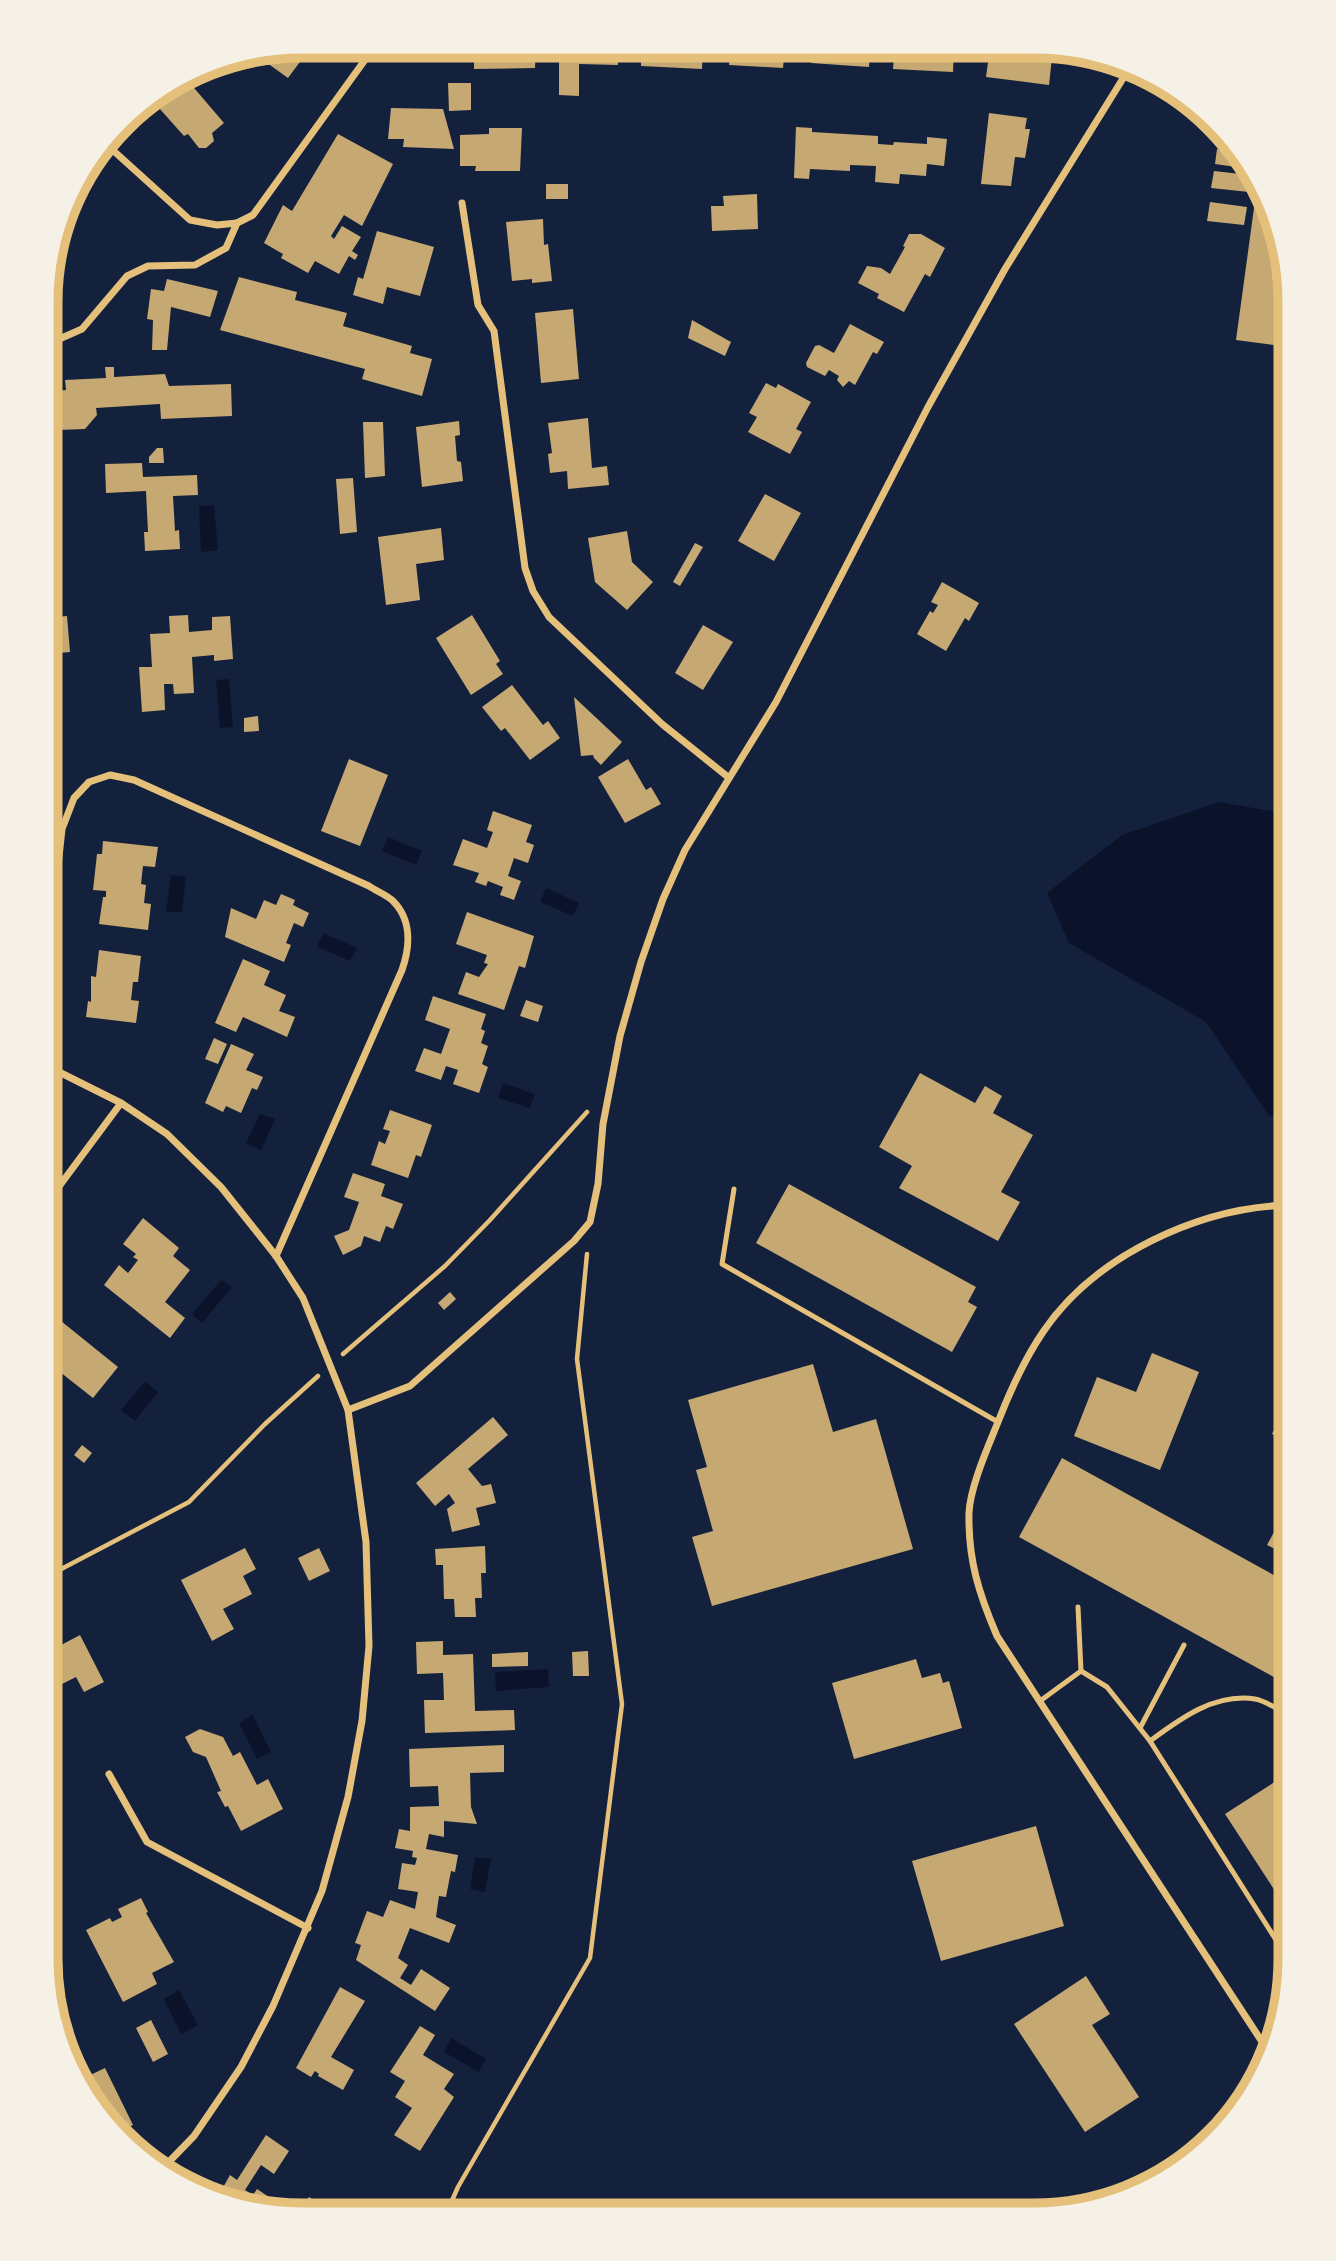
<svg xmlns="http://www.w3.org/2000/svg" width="1336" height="2261" font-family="'Archivo Narrow',sans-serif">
<rect width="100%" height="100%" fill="#14213d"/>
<!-- water -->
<g fill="#0b132b">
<path d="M214 505 218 550 201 552 199 506Z"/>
<path d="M229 679 233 727 220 728 216 680Z"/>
<path d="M1219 802 1277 812 1290 856V1114L1269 1116 1206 1022 1069 943 1047 893 1122 835Z"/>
<path d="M388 837 422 851 416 865 382 851Z"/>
<path d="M171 875 186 877 182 912H166Z"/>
<path d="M546 888 579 903 573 916 540 902Z"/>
<path d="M323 933 357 948 350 961 317 947Z"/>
<path d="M503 1083 535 1094 530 1108 498 1098Z"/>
<path d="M260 1114 275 1119 261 1150 246 1143Z"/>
<path d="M221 1280 232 1287 202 1323 192 1314Z"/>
<path d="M145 1381 158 1392 135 1421 121 1410Z"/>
<path d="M548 1669 549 1687 496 1691 495 1672Z"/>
<path d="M253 1715 271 1752 257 1759 239 1723Z"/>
<path d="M475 1857 491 1859 485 1892 470 1889Z"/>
<path d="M179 1990 198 2025 181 2034 164 1999Z"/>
<path d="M451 2038 486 2059 479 2072 444 2052Z"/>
</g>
<!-- building -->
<g fill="#c6a872">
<path d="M302 46 311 47 288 78 256 55Z"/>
<path d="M474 46H536L535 68 474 69Z"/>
<path d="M559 46H618V65L579 64V96L559 95Z"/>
<path d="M641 46 703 47 702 69 641 66Z"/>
<path d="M730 47H785L783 68 729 65Z"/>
<path d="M813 47H870L869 67 811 63Z"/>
<path d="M895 47H954L953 72 893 69Z"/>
<path d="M990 48H1053L1049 85 986 77Z"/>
<path d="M189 82 224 123 212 133 214 141 206 148H199L188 134 184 136 159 108Z"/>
<path d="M448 83H471V110L449 111Z"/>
<path d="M391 108 443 109 454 149 403 147 404 139H388Z"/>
<path d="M989 113 1027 118 1025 129H1030L1025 158 1015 157 1011 186 981 184Z"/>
<path d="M796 127 812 128V132L878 136V144L893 145 894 142 927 144V137L947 139 944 166 927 164 926 176 900 174 899 184 875 182 876 166 850 165V171L810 169 809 179 794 178Z"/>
<path d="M489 128H522L520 171H475L476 166H460V135L489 134Z"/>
<path d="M338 134 393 164 362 226 344 215 331 236 334 239 342 226 361 237 352 251 358 255 355 260 349 256 339 274 315 261 308 273 281 258 283 254 264 243 283 205 292 211Z"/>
<path d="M1217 149 1230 151 1243 168 1215 164Z"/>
<path d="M1214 171 1249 175 1251 178 1249 192 1211 188Z"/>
<rect x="546" y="184" width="22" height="15"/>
<path d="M1257 186 1271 204 1290 302V347L1236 340Z"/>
<path d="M757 194 758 229 712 231 711 206H724L723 196Z"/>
<path d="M1210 202 1247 207 1244 225 1207 221Z"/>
<path d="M543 219 544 245 548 244 552 281 532 283V279L512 281 506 222Z"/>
<path d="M377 231 434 247 420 296 387 287 383 304 353 295 358 277 363 279Z"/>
<path d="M909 234H921L945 248 930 277 925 274 904 312 877 298 879 294 858 283 867 266 881 268 890 274 905 247 903 246Z"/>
<path d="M239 277 297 292 295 300 347 313 343 326 412 346 410 353 432 359 422 396 362 379 365 369 220 330Z"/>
<path d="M167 279 218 291 210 317 171 307 167 350H152L153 320 147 319 151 289 164 291Z"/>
<path d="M573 309 579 379 541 383 535 313Z"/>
<path d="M692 320 731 342 725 356 688 338Z"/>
<path d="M850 324 884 342 877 354 873 352 855 385 849 381 843 387 837 380 839 376 829 370 825 376 807 367 806 363 815 346 819 345 834 353Z"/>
<path d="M105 367H114V377L165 374 169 386 231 384 232 416 161 419 160 404 96 408 97 415 85 429 57 430 56 391 66 390 65 380 106 378Z"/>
<path d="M766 383 776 388 778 384 811 402 796 429 802 432 790 454 748 432 757 417 749 413Z"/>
<path d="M588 418 592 468 607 466 609 485 568 489 567 471 550 473 548 454 552 453 548 423Z"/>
<path d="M459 421 460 435 455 436 457 461 461 462 463 481 422 487 416 427Z"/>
<path d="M363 422H383L385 476 365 478Z"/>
<path d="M157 448H163L164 463H149V457Z"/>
<path d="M142 463 143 477 197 475 198 495 173 496 175 531 179 530 180 549 145 551 144 532H148L146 491 106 493 105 464Z"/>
<path d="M353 478 357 532 340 534 336 479Z"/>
<path d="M765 494 801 513 774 561 738 541Z"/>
<path d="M441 528 444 560 416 564 420 600 386 605 378 537Z"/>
<path d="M627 531 632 562 653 582 627 610 595 582 588 538Z"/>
<path d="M695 543 703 547 680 586 673 582Z"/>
<path d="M942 582 979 603 969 621 965 618 946 651 917 634 930 611 933 613 938 605 931 602Z"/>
<path d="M188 615 189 632 212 630V617L230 616 233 659 214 661V655L192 657 194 693 174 694 173 684H164L165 710 142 712 139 667H152L150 634 170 633 169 616Z"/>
<path d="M472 615 500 661 496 664 503 674 471 695 436 638Z"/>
<path d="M67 616 70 652 47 654V618Z"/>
<path d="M703 625 733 642 703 690 675 673Z"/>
<path d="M512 685 543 725 548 721 560 738 530 760 505 728 501 731 482 707Z"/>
<path d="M47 693H59L58 730H47Z"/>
<path d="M574 697 622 742 601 765 594 758 593 755 581 756Z"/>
<path d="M258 716 259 731 244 732V718Z"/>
<path d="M349 759 388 775 360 846 321 831Z"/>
<path d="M628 759 646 790 651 787 661 804 625 823 598 777Z"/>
<path d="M493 811 532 825 526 842 534 845 528 863 514 858 508 876 521 881 514 900 500 895 503 887 488 881 486 886 475 882 479 873 453 865 463 839 487 848 493 832 487 830Z"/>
<path d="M103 841 158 847 155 867 143 866 141 884 146 885 144 903 151 904 148 930 99 924 103 897H106V891L93 890 97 854H102Z"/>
<path d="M281 894 295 900 293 905 309 913 303 927 294 923 286 943 291 945 284 962 225 937 231 908 256 919 264 900 276 905Z"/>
<path d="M467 912 534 936 525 968 519 966 504 1010 458 994 466 972 479 977 488 964 484 963 487 955 456 944Z"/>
<path d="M99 950 141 956 138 982H133L131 1000 139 1001 136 1023 86 1017 88 1001 91 1002V976L96 977Z"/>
<path d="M243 959 270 971 264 985 286 995 279 1011 295 1017 287 1037 243 1017 236 1032 215 1023Z"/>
<path d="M433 996 486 1014 481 1029 485 1031 481 1043 488 1046 482 1064 488 1067 479 1093 453 1084 458 1070 446 1066 441 1080 415 1071 424 1048 441 1054 450 1029 425 1020Z"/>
<path d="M526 1000 543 1006 538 1022 520 1016Z"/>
<path d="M214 1038 227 1044 218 1064 205 1059Z"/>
<path d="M231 1044 254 1054 246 1070 263 1077 257 1090 252 1088 241 1113 226 1106 223 1112 205 1103Z"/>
<path d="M920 1073 975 1103 985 1086 1002 1096 993 1113 1033 1135 1001 1192 1020 1202 998 1241 899 1188 912 1166 879 1147Z"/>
<path d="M390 1110 432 1125 421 1157 416 1155 408 1178 371 1165 379 1141 385 1144 390 1131 383 1129Z"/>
<path d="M353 1173 385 1184 381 1196 403 1204 393 1229 386 1226 380 1242 364 1236 361 1246 343 1255 334 1236 349 1230 359 1202 344 1197Z"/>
<path d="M789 1184 976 1287 968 1302 977 1307 952 1352 756 1243Z"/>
<path d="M143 1218 179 1248 173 1256 190 1270 165 1302 185 1318 170 1338 104 1285 119 1265 128 1273 138 1260 133 1257 136 1254 123 1244Z"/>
<path d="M450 1292 456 1299 444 1310 438 1303Z"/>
<path d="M61 1321 118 1367 93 1398 46 1361V1339Z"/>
<path d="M1152 1353 1199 1372 1160 1470 1074 1436 1097 1377 1136 1392Z"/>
<path d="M813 1364 833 1432 876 1419 913 1549 712 1606 692 1537 713 1531 696 1470 707 1467 688 1400Z"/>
<path d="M1290 1399V1443L1272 1434Z"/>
<path d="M493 1417 508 1435 468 1469 482 1486 491 1484 496 1503 476 1508 480 1525 452 1532 447 1509 455 1503 449 1494 435 1506 416 1483Z"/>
<path d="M82 1445 92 1453 84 1463 74 1455Z"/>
<path d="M1062 1458 1290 1584V1686L1019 1537Z"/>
<path d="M1290 1503V1556L1267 1545Z"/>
<path d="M485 1546 486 1573H481L482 1598H475L476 1617H455L454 1599H444L443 1565H436L435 1549Z"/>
<path d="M245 1548 256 1569 243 1576 252 1594 223 1609 234 1629 212 1641 181 1580Z"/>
<path d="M319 1548 330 1571 309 1581 298 1558Z"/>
<path d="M80 1635 104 1682 84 1692 76 1677 46 1692V1653Z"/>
<path d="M443 1641V1655L473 1654 475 1711 514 1710 515 1730 425 1733 424 1700H444L443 1673 417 1674 416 1642Z"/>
<path d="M588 1651 589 1676H573L572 1652Z"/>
<path d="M528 1652V1666L492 1667V1654Z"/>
<path d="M916 1659 922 1678 940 1673 943 1683 949 1681 962 1728 854 1759 832 1683Z"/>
<path d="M200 1729 223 1737 233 1756 240 1752 257 1785 268 1779 283 1809 241 1831 228 1806 225 1807 217 1792 221 1791 206 1757 193 1752 185 1737Z"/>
<path d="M504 1745V1772L470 1773 471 1807 477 1824 444 1821V1837L429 1834 426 1849 458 1855 455 1872 451 1871 446 1897 439 1896 436 1917 456 1925 449 1943 410 1928 398 1958 408 1965 400 1978 411 1985 421 1969 450 1988 435 2011 356 1960 361 1945 355 1943 367 1911 383 1917 390 1900 415 1909 418 1892 398 1889 402 1863 415 1865 417 1858 412 1857 413 1851 395 1848 399 1829 410 1831V1807L439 1806 438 1786 410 1787 409 1749Z"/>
<path d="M1290 1772V1914L1225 1814Z"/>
<path d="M1036 1826 1064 1926 941 1961 912 1861Z"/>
<path d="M141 1898 148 1912 146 1913 174 1962 152 1973 157 1984 123 2002 86 1930 110 1918 112 1922 122 1917 118 1909Z"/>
<path d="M1086 1976 1110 2014 1092 2025 1139 2097 1085 2132 1014 2024Z"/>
<path d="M340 1987 365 2001 331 2057 354 2070 343 2090 318 2076 319 2074 315 2071 311 2077 296 2068Z"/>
<path d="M151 2020 168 2054 153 2062 136 2028Z"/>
<path d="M420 2026 435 2035 423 2055 454 2074 444 2089 454 2097 420 2151 394 2135 412 2108 395 2097 405 2081 390 2072Z"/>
<path d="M105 2068 133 2125 116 2133 103 2116H99L80 2084 85 2081 84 2078Z"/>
<path d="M1221 2112 1231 2122 1190 2163 1146 2188Z"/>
<path d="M266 2135 289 2151 274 2174 261 2165 245 2190 253 2195 257 2189 284 2207 280 2213H269L227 2196 221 2191 230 2175 237 2180Z"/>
<path d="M309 2197 335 2214 298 2213Z"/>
<path d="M377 2200 391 2210 389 2214H369Z"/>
</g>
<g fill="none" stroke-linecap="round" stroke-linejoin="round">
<!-- path -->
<g stroke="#e5c07b" stroke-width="4.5">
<path d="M343 1354 445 1266 490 1220 587 1112"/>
<path d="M46 1577 189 1502 265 1424 318 1376"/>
<path d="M446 2214 458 2187 590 1958 622 1704 577 1359 587 1254"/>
</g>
<!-- service -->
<g stroke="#e5c07b" stroke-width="5">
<path d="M734 1189 722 1264 998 1422"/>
<path d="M1078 1607 1081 1671"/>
<path d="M1040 1701 1081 1671 1107 1687 1150 1741"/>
<path d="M1140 1728 1184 1645"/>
<path d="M1290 1962 1150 1741C1181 1718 1215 1693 1255 1699 1267 1701 1280 1711 1290 1716"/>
</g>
<!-- minor -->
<g stroke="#e5c07b" stroke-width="7">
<path d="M106 144 190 220 217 225 237 223 253 215 375 46"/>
<path d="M462 203 478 305 494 331 525 568 533 591 549 617 662 724 728 777"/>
<path d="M48 344 82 329 127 276 148 266 195 265 226 248 237 223"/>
<path d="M47 967 62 829 74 798 89 782 110 775 134 780 369 886C376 891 387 895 393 901 412 920 410 947 402 970L276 1256"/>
<path d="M47 1066 121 1103 167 1134 221 1187 276 1256 303 1298 348 1410 366 1542 369 1646 362 1721 348 1797 322 1891 273 2006 241 2067 194 2136 162 2169"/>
<path d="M46 1204 121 1103"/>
<path d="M348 1410 410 1386 574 1241 590 1222 598 1184 603 1124 620 1036 641 962 663 899 685 850 776 702 928 407 1005 269 1127 72"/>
<path d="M109 1774 147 1842 308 1928"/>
<path d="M1270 2054 997 1636C979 1594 968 1560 969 1513 970 1487 988 1447 998 1422 1010 1391 1024 1360 1043 1332 1095 1255 1200 1207 1290 1205"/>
</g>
</g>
<!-- crop -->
<path d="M0 0H1336V2261H0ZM302 58H1034A244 244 0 0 1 1278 302V1959A244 244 0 0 1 1034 2203H302A244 244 0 0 1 58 1959V302A244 244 0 0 1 302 58Z" fill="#f6f1e7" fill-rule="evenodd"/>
<path fill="none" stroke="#e5c07b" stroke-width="9" d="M302 58H1034A244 244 0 0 1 1278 302V1959A244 244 0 0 1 1034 2203H302A244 244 0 0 1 58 1959V302A244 244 0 0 1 302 58Z"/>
</svg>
